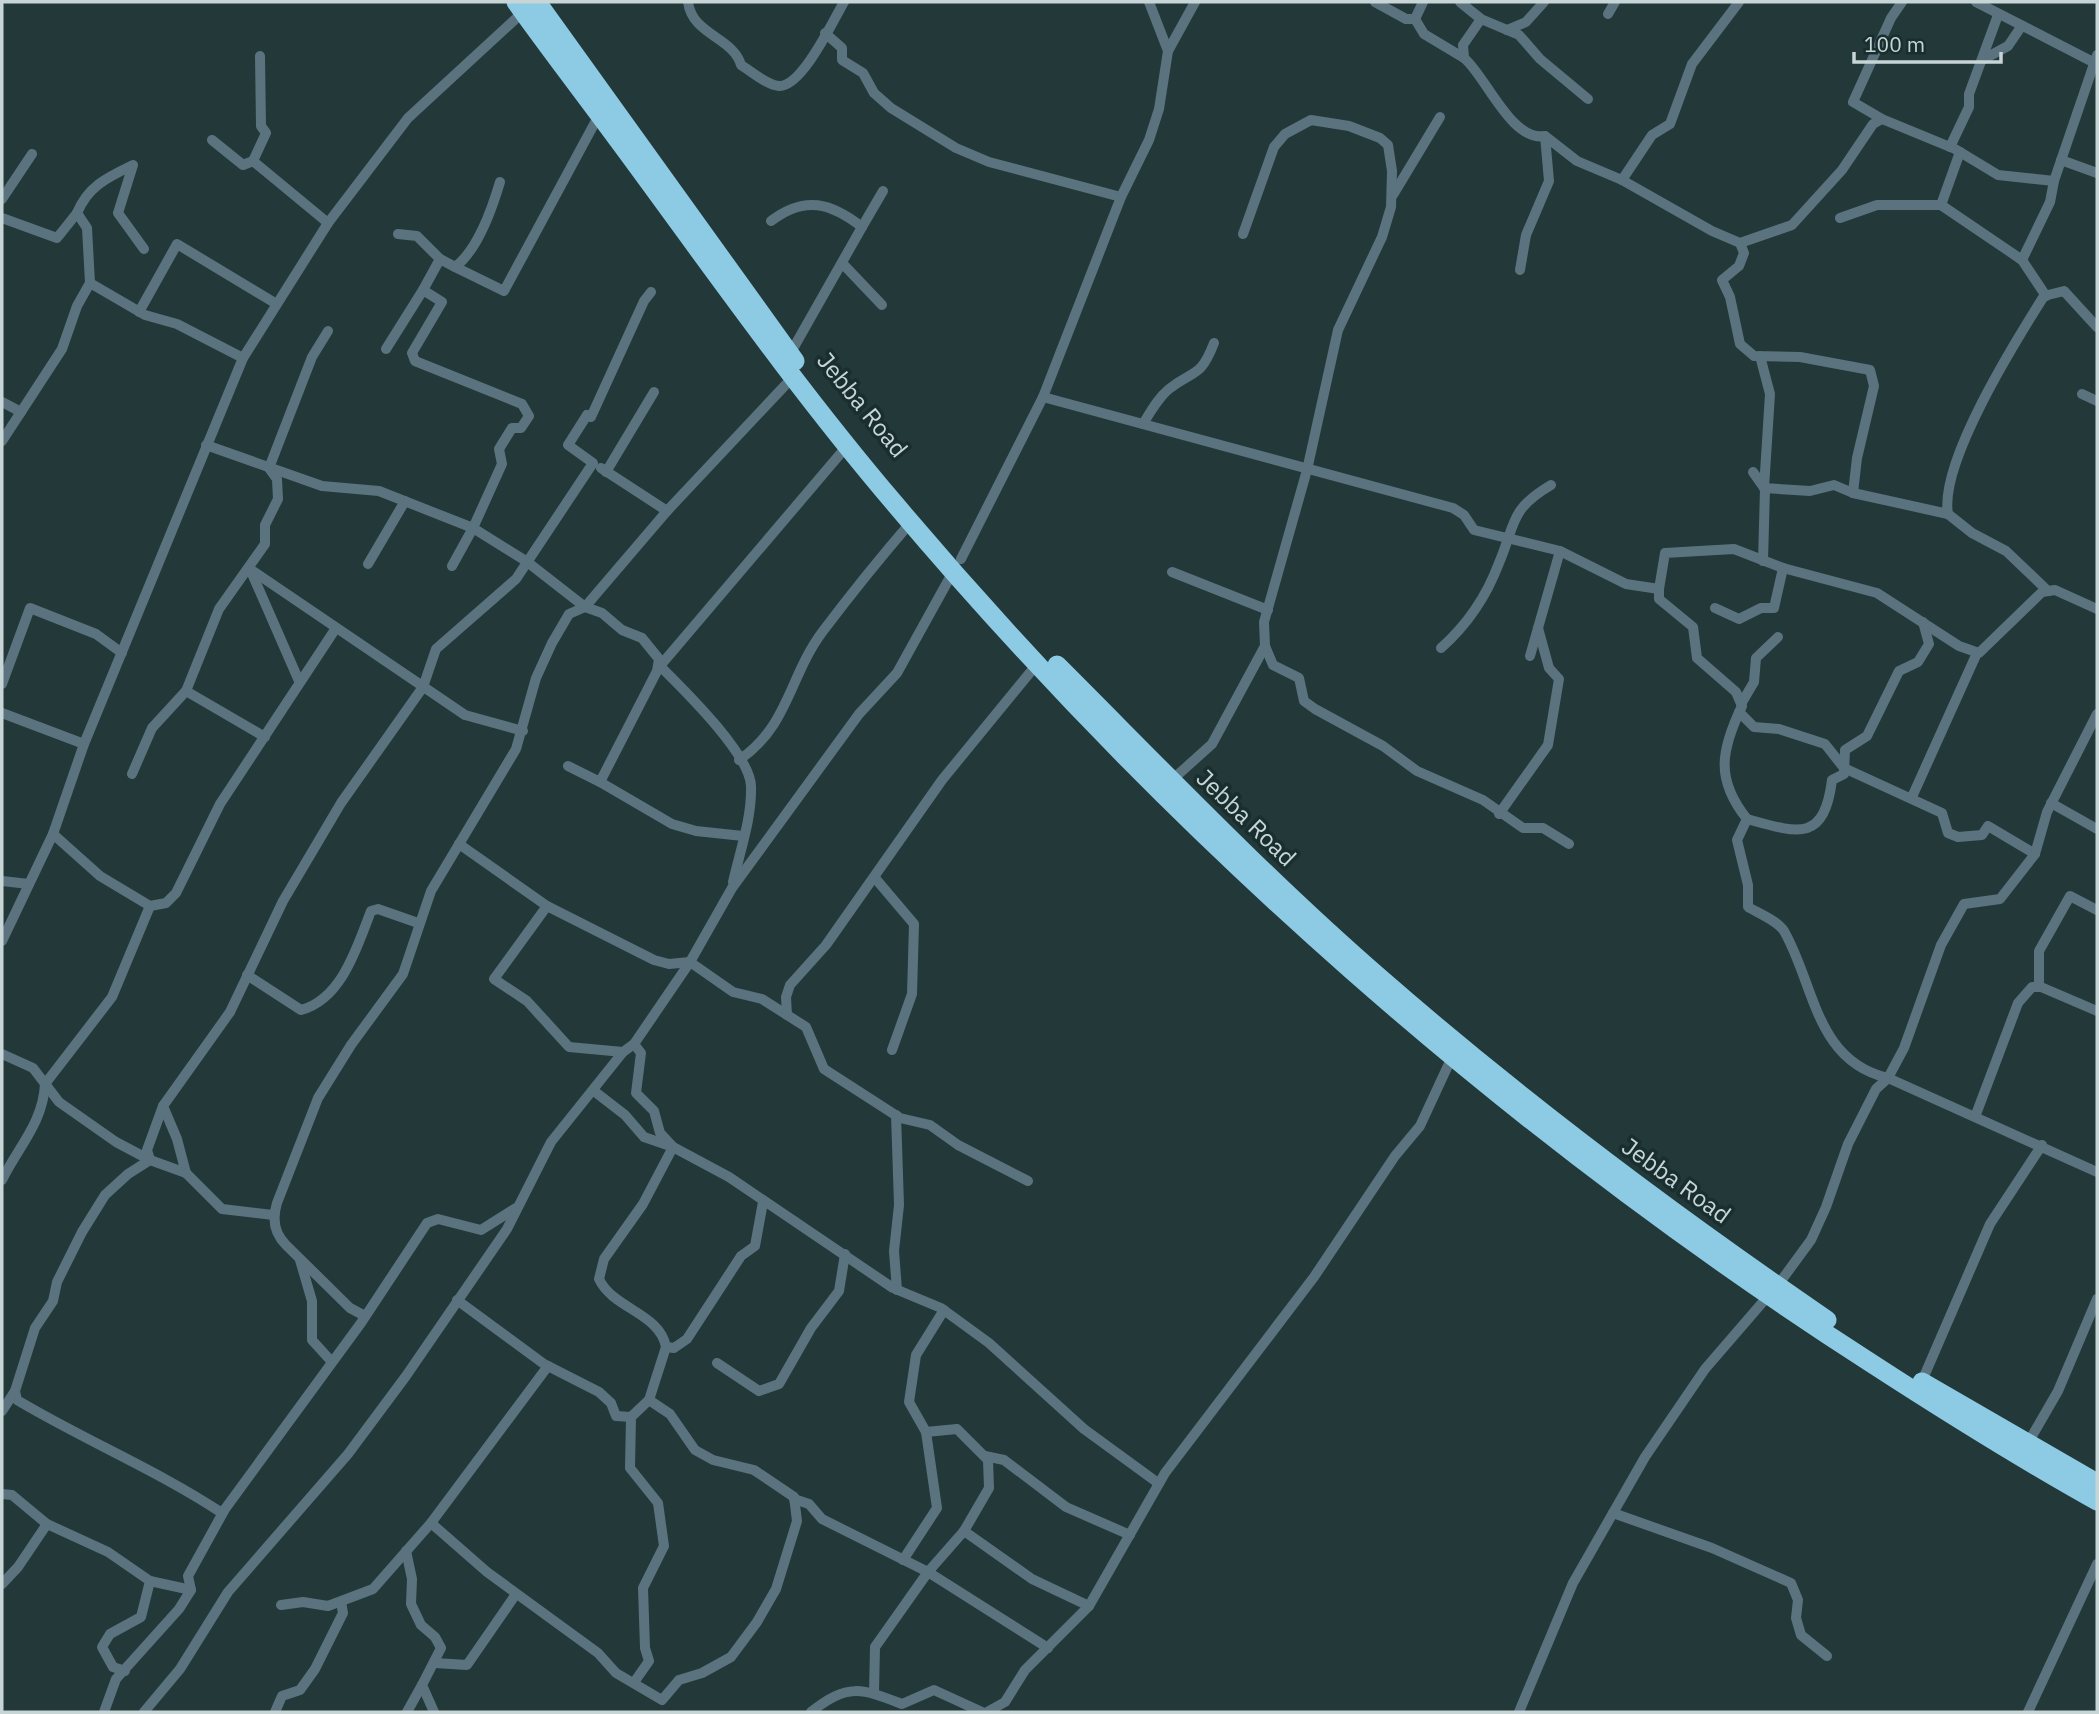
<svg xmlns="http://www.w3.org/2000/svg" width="2099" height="1714" font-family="'IBM Plex Sans',sans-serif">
<rect width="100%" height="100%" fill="#223839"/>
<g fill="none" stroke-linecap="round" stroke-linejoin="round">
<!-- street -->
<g stroke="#5b737e" stroke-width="10">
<path d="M688 2C692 35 733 37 741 65 752 72 767 85 779 86 802 87 833 21 844 2"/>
<path d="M1375 2 1406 19H1415L1423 2"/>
<path d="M1460 2 1481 19 1519 35 1540 59 1588 99"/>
<path d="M1739 2 1692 64 1670 124 1652 135 1622 180 1712 231 1740 243 1792 225 1842 170 1873 124 1882 119"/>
<path d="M1902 2 1891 18 1853 102 1882 119 1955 149 1998 175 2054 181"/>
<path d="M1976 2 2093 62"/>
<path d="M1608 14 1615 2"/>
<path d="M1415 19 1424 34 1464 58"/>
<path d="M1481 19 1463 45 1464 58C1486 76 1511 142 1545 136"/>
<path d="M1507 30 1526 22 1544 2"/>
<path d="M825 33 842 48V60L863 73 874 93 891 108 956 148 989 162 1121 197"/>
<path d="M1168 51 1195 2"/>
<path d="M1984 59 2008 46 2021 27"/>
<path d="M212 140 243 165 253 161 328 223"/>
<path d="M1950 147 1969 107V94L1998 15"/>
<path d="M2061 160 2097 173"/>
<path d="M253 161 266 133 261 126 260 56"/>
<path d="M1393 195 1440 117"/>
<path d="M2 199 32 154"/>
<path d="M1941 205 1960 152"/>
<path d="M2 218 57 238 77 213"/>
<path d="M1840 218 1877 205H1941L2022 260 2046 296"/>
<path d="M771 221C805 195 831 203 862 227L790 354"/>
<path d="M862 227 883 191"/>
<path d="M398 234 417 236 440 259 423 290"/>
<path d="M1243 234 1274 147 1285 134 1311 120 1349 126 1380 138 1388 145 1392 171 1391 207 1382 237 1338 330 1307 470 1264 622 1265 646 1273 665 1299 678 1304 701 1315 709 1383 746 1417 771 1483 800 1523 828H1543L1569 844"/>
<path d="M1740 243 1744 253 1739 266 1722 280 1730 297 1740 344 1754 356 1800 357 1870 370 1874 386 1857 458 1853 493 1948 514C1939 463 2015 342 2044 296L2064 291 2097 327"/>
<path d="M440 259 455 267C478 250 492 209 500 182"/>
<path d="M2022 260 2050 202 2054 181 2097 55"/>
<path d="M843 264 882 305"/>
<path d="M455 267 504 291 599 115"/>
<path d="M1520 270 1526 235 1549 181 1545 136 1577 161 1622 180"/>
<path d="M90 283 87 228 77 213C88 186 108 177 133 165L118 213 144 249"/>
<path d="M139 312 177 244 275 303"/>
<path d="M386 349 423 290 442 302 412 353 415 361 522 404 529 416 521 428H512L499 449 502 464 473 528 526 561 585 607 602 613 622 630 642 638 659 659 657 671 600 782 568 766"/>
<path d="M1760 356 1770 394 1764 488 1810 491 1834 485 1853 493"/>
<path d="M2082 394 2097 401"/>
<path d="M1043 397 1453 508 1464 515 1474 530 1560 551 1626 584 1659 589 1665 553 1734 549 1783 568 1877 593 1959 646 1979 653 2042 592 2055 590 2097 609"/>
<path d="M2 402 21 412"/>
<path d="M1143 424C1151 411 1158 398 1169 389 1194 369 1200 379 1214 343"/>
<path d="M2 441 62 349 77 306 90 283 145 315 177 324 243 358"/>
<path d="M206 445 322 486 379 491 473 528 452 566"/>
<path d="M601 468 667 511"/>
<path d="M606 472 654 392"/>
<path d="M1753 472 1765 489 1763 561"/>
<path d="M1948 514 1972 533 2006 551 2048 591"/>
<path d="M961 559 1043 397 1121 197 1149 140 1159 109 1168 51 1149 2"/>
<path d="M368 564 405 501"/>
<path d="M250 569 465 715 523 731"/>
<path d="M250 569 299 681"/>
<path d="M1172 572 1268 610"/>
<path d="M1659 589V599L1693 627 1697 658 1736 692 1742 706C1721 750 1715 779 1747 819L1737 840 1748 885V907C1758 913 1778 921 1784 931 1815 985 1815 1061 1888 1078L2097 1172"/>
<path d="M1715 608 1739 619 1761 608H1774L1783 568"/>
<path d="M336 628 220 804 176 893 166 903 150 906 100 876 53 834 84 744 243 358 328 223 408 118 523 12"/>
<path d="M1441 648C1467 625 1487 595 1499 563 1516 523 1509 510 1551 485"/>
<path d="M1530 656 1560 551"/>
<path d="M2 684 30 608 96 634 122 653"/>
<path d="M186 691 265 737"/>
<path d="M1741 704 1754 682 1756 658 1778 637"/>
<path d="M1739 712 1754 727 1779 729 1825 744 1844 768 1942 813 1948 833 1958 837 1982 835 1988 826 2035 854"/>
<path d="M2 713 84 744"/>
<path d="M739 760C789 726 789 676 823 631 851 594 880 558 911 522"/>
<path d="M132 774 152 728 186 691 219 609 265 544V525L278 499 277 479 269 468 312 357 328 331"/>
<path d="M1172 780 1212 744 1265 646"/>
<path d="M600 782 672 824 696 831 743 836"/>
<path d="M1912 797 1977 653"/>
<path d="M2051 803 2097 829"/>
<path d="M1499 814 1548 745 1559 679 1549 668 1538 628"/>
<path d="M1747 819C1798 833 1824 843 1832 780L1844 774 1845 750 1867 736 1899 671 1918 662 1929 644 1923 622"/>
<path d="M459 844 547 906 494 979 527 1001 569 1047 623 1052"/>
<path d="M875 878 914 924 912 994 892 1050"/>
<path d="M2 881 29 884"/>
<path d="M733 882C740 851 752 818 751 786 750 754 683 689 660 666L847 446"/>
<path d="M547 906 654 960 669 964 690 962 733 992 762 999 806 1027 824 1069 900 1118 930 1125 958 1145 1028 1181"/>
<path d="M2 941 53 834"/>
<path d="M247 975 301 1010C342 999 357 947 371 911L378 909 418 923"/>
<path d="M2039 987V951L2070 896 2097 910"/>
<path d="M787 1015 786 997 790 985 826 945 942 780 1037 664"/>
<path d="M634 1044 641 1053 636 1093 654 1111 660 1133 673 1147 643 1204 604 1259 599 1279C613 1309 660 1313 666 1347L649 1400 631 1417 630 1468 658 1503 664 1546 643 1588 645 1648 649 1661 635 1681"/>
<path d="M2 1054 33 1068 59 1102 116 1142 150 1160 186 1173 177 1139 163 1106 230 1012 283 901 341 803 423 687 436 649 516 579 593 463 568 445 587 415 591 417 644 301 651 292"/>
<path d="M594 1091 625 1115 644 1137 673 1147 729 1177 893 1288 941 1308 989 1343 1084 1429 1158 1483"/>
<path d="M163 1106 147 1150 150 1160 128 1174 105 1195 82 1232 57 1282 53 1301 35 1328 15 1391 17 1400C84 1440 157 1470 222 1513"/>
<path d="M896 1115 899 1205 894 1251 897 1290"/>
<path d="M1975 1117 2018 1003 2032 987H2041L2097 1011"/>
<path d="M186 1173 222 1209 273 1215"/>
<path d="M2 1180C18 1147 43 1123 45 1084L112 997 150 906"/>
<path d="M300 1260 312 1301V1340L331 1361"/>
<path d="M1778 1285 1811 1240 1826 1207 1848 1144 1876 1089 1888 1078 1904 1048 1941 945 1964 904 2000 899 2035 854 2047 812 2097 714"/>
<path d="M457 1300 544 1364 599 1392 611 1403 616 1416 631 1417"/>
<path d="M365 1316 350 1308 286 1245C274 1233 272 1219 277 1203L318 1098 351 1045 403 974 431 891 516 749 536 678 552 643 569 614 585 607 667 511 792 378"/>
<path d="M666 1347 674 1348 687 1339 741 1256 755 1246 763 1202"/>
<path d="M717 1363 759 1391 779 1384 811 1328 839 1291 845 1254"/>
<path d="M1922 1381 1990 1224 2042 1145"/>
<path d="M2 1411 15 1391"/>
<path d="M2028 1443 2058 1391 2097 1299"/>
<path d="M985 1456 1004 1460 1066 1507 1130 1535"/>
<path d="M2 1494 12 1495 47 1524"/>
<path d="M794 1499 809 1504 822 1519 928 1572 1048 1648"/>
<path d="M1613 1513 1712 1548 1791 1583 1798 1600 1796 1618 1801 1635 1827 1656"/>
<path d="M431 1523 487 1572 598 1653 616 1673 662 1700 679 1680 702 1673 731 1657 757 1622 776 1589 797 1521 794 1497 754 1470 713 1460 695 1450 670 1414 649 1400"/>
<path d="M964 1531 1032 1579 1089 1606"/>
<path d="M406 1551 412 1579 411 1604 421 1625 435 1637 441 1648 422 1685 434 1712"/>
<path d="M903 1560 937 1508 926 1432 909 1402 916 1355 944 1310"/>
<path d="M2 1584 18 1567 47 1524 108 1552 150 1581 191 1590"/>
<path d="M281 1605 303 1602 328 1606 373 1589 431 1523 548 1366"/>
<path d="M435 1663 467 1665 516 1594"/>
<path d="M125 1671 113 1667 102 1647 110 1634 141 1617 150 1581"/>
<path d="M874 1693 875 1647 928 1572 964 1531 989 1488 988 1460 957 1429 926 1432"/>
<path d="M104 1712 116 1679 179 1609 191 1590 188 1576 225 1509 361 1323 427 1223 438 1219 481 1230 516 1208"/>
<path d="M144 1712 180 1669 228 1592 348 1454 406 1376 507 1229 551 1142 623 1052 634 1044 690 962 732 888 859 714 897 673 954 570"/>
<path d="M275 1712 282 1696 300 1690 315 1669 343 1613 341 1602"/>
<path d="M407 1712 422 1685"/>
<path d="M811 1712C848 1683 861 1688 902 1704L934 1690 982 1712"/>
<path d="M987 1712 1005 1702 1025 1670 1089 1606 1165 1473 1314 1277 1395 1156 1420 1126 1452 1057"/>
<path d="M1519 1712 1573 1583 1645 1457 1705 1369 1768 1296"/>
<path d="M2028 1712 2097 1564"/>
</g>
<!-- highway -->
<g stroke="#8dcae4" stroke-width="19">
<path d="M516 2C550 50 586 96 621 144 711 266 797 389 895 504 1175 836 1506 1128 1871 1363 1945 1411 2020 1458 2097 1501"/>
<path d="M537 2 795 361"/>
<path d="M1057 665C1163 771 1267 880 1380 978 1521 1101 1672 1214 1827 1320"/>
<path d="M1922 1382 2097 1483"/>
</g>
</g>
<g text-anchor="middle" stroke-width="7" stroke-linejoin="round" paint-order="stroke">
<!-- street labels -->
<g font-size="24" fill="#c8d5d6" stroke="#192e2f">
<text transform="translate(862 405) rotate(51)" y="8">Jebba Road</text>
<text transform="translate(1246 818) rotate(44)" y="8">Jebba Road</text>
<text transform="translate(1676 1181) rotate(36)" y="8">Jebba Road</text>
</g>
</g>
<!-- border -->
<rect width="2099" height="1714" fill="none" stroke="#c8d5d6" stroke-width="7"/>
<!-- scale -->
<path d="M1854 52v10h147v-10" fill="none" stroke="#c8d5d6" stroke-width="3.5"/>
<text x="1864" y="52" font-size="21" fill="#c8d5d6" stroke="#192e2f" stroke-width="5" paint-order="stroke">100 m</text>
</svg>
